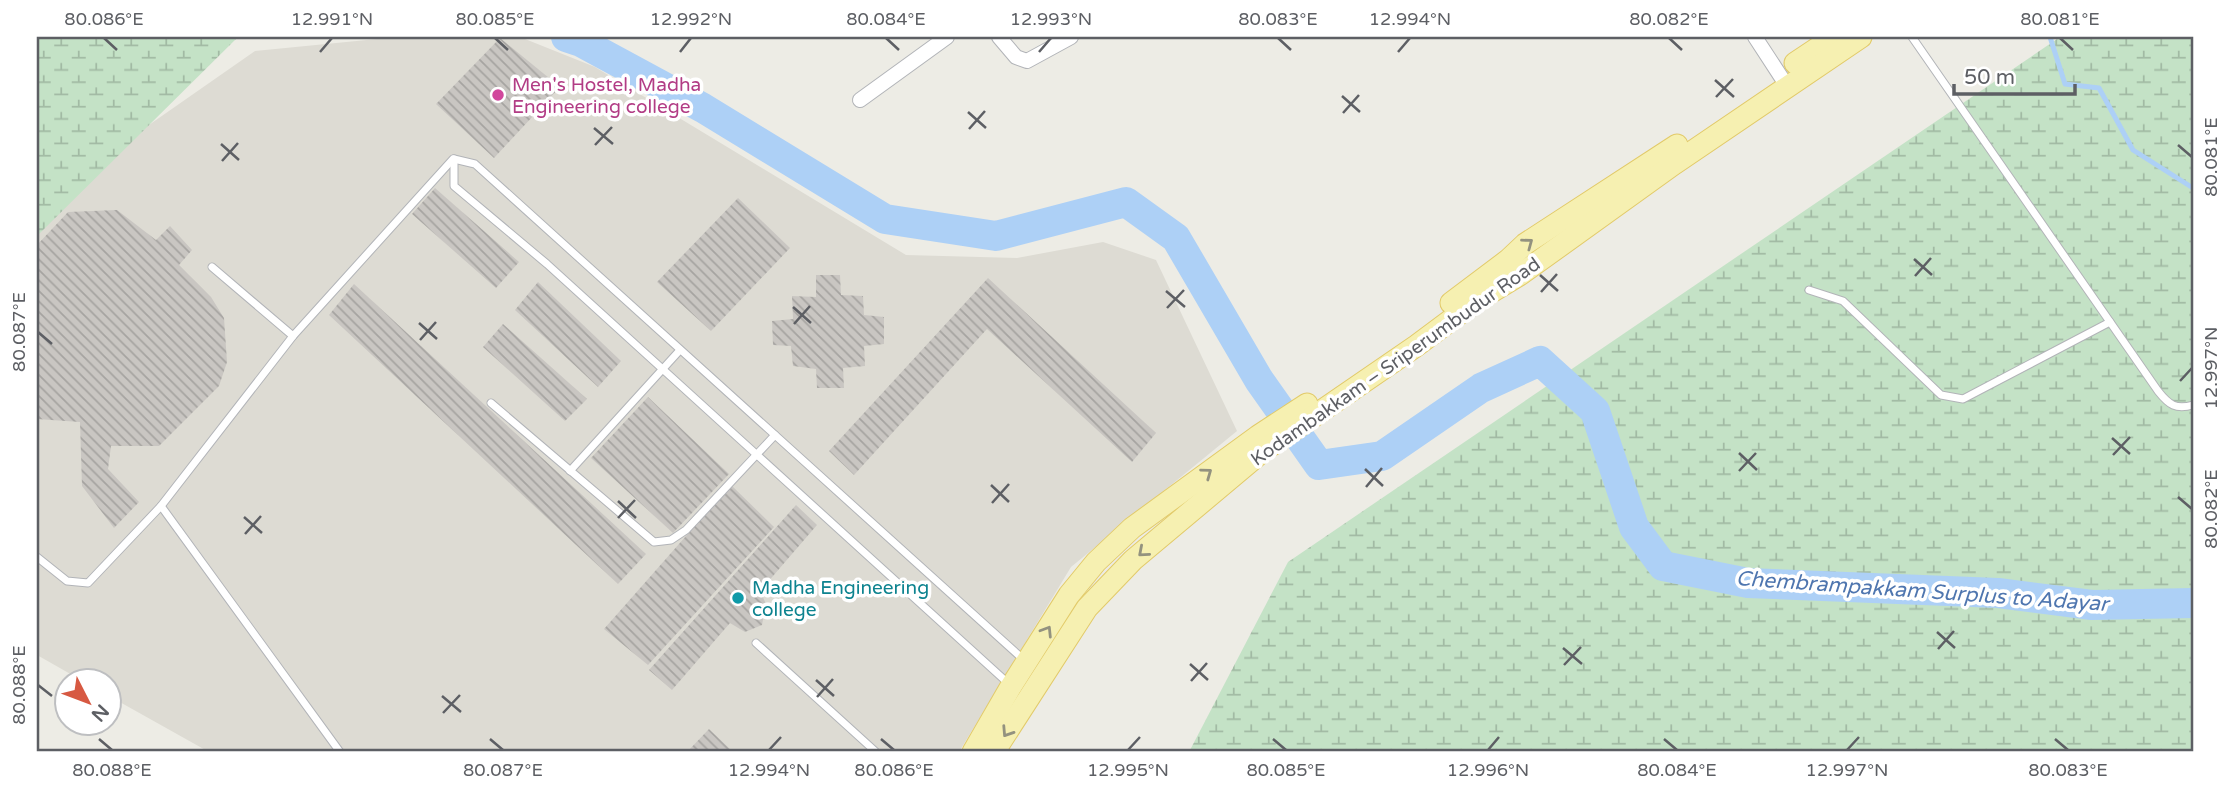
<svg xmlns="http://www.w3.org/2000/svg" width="2230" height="789" font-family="'Varela Round',sans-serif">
<defs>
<pattern id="wetland-marsh" width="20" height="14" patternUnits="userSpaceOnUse" patternTransform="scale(1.75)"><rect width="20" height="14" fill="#c4e2c6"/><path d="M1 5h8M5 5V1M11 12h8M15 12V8" fill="none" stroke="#a2baa4"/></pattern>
<pattern id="building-back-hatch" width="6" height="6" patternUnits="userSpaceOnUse" patternTransform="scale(1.75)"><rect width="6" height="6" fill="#c9c6c2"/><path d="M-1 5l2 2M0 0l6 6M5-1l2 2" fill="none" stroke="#a6a4a1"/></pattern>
</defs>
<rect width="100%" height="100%" fill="#edece5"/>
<!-- education -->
<path fill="#dddbd3" d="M397 37H520L595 67 906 255 1017 258 1103 242 1156 260 1237 431 1071 567 959 752H209L109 696 108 680H81L37 655V203L255 51Z"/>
<!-- wetland -->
<g fill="url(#wetland-marsh)">
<path d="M37 37H238L37 236Z"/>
<path d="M2060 37H2193V752H1189L1288 562Z"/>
</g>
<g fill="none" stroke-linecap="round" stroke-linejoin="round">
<!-- stream -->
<path stroke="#add0f6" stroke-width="5" d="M2050 37 2065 84 2099 88 2133 150 2193 188"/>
<!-- river -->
<path stroke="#add0f6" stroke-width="30" d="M566 37 581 42 703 108 885 219 996 236 1126 202 1176 238 1259 380 1319 465 1382 456 1481 388 1540 361 1595 411 1634 527 1663 566 1748 583 1998 593 2092 605 2193 603"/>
</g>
<!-- building -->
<g fill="url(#building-back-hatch)">
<path d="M500 38 560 87 494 158 436 104Z"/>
<path d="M435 188 519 262 496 288 412 214Z"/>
<path d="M738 198 790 248 711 331 657 282Z"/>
<path d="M117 210 156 240 170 226 192 250 179 265 211 297 224 318 227 362 219 386 159 446H111L108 469 139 502 114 528 82 486 80 422 37 419V245L68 212Z"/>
<path d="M816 275H840L841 295 863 296 864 315 884 317V344L864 346 865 366 843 368 844 388H817L816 369 793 366 791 346 773 345 772 321 793 319 792 296 816 297Z"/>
<path d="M988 278 1156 433 1132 462 987 329 854 475 829 451Z"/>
<path d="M538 282 621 361 598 387 515 310Z"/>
<path d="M354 284 646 554 618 584 329 315Z"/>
<path d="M503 324 587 399 565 421 483 347Z"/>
<path d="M648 397 729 474 673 533 591 458Z"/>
<path d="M731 485 774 527 648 665 604 629Z"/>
<path d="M796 505 817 525 760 591 766 604 762 625 745 632 730 623 672 690 649 670Z"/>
<path d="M709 729 733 752H687Z"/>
</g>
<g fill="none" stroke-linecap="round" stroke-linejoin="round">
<defs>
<g id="service">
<path d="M1912 37 2158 391C2169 405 2176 410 2193 405"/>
<path d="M454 159V186L547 264 1009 684"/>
<path d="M454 159 475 164 1024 660"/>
<path d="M212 267 293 336 453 159"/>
<path d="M1809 290 1843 301 1941 395 1963 399 2110 322"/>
<path d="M491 403 654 542 671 540 686 530 775 435"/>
<path d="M570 471 680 350"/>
<path d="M161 506 340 752"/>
<path d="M37 557 67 581 88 583 161 506 293 336"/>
<path d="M756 643 876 752"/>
</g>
<g id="minor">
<path d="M999 37 1016 57 1027 61 1071 37"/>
<path d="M1755 37 1787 86"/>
<path d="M860 100 947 37"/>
</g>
<g id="primary">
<path d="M1795 63 1834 37"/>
<path d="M1451 303 1508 260 1525 244 1677 145"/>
<path d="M973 752 1010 688 1069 595 1096 562 1132 528 1258 436 1307 404"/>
<path d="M994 752 1087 608 1133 560 1263 451 1416 346 1475 302 1521 274 1674 164 1861 37"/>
</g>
</defs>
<!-- service casing -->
<use href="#service" stroke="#b2b4b8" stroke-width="9"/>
<!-- minor casing -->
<use href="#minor" stroke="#b2b4b8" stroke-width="16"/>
<!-- primary casing -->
<use href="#primary" stroke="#e2ca69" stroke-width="23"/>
<!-- service -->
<use href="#service" stroke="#fff" stroke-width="7"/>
<!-- minor -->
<use href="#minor" stroke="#fff" stroke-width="14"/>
<!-- primary -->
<use href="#primary" stroke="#f6f0b1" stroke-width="21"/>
</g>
<!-- one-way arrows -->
<defs><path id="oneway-chevron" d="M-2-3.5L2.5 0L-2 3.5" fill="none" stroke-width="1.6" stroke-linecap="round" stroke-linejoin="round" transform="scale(1.75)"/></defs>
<g stroke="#93927f">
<use href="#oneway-chevron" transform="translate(1528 243) rotate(-37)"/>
<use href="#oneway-chevron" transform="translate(1207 473) rotate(-36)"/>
<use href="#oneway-chevron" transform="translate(1143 552) rotate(139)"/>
<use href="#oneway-chevron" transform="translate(1047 631) rotate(-58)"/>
<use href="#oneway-chevron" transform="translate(1007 732) rotate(123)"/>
</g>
<!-- ticks -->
<path fill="none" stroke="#5d5f64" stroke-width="2.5" d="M104 38 117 50M495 38 508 50M886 38 899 50M1278 38 1291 50M1669 38 1682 50M2060 38 2073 50M320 52 332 38M680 52 691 38M1039 52 1051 38M1398 52 1410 38M1715 80 1734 97M1342 96 1360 112M1716 97 1733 79M968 112 986 128M1343 113 1359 95M594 128 613 144M969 129 985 111M221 144 239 160M595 145 612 127M2178 145 2192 157M222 161 238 143M1914 259 1932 275M1540 275 1558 291M1915 276 1931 258M1166 291 1185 307M1541 292 1557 274M793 307 811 323M1167 308 1184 290M419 323 437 339M794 324 810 306M38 332 52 344M420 340 436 322M2180 381 2192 368M2112 438 2130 454M1739 453 1757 470M2113 455 2130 437M1365 469 1383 486M1739 471 1756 453M991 485 1009 502M1366 487 1382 468M2178 497 2192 509M618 501 636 518M992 503 1009 484M244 517 262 533M618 518 635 500M245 534 261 516M1937 632 1955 648M1563 648 1582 664M1938 649 1954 631M1190 664 1208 680M1564 665 1581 647M816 680 834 696M1191 681 1207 663M38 685 52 696M442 696 461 712M817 697 833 679M443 713 460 695M99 739 112 750M490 739 503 750M881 739 894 750M1273 739 1286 750M1664 739 1677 750M2055 739 2068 750M769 750 781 737M1128 750 1140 737M1488 750 1499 737M1847 750 1859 737"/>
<!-- markers -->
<circle fill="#d1479c" stroke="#fff" stroke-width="2.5" cx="498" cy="95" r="7"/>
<circle fill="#0f9aa8" stroke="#fff" stroke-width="2.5" cx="738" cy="598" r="7"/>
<g text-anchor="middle" stroke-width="7" stroke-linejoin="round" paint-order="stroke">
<!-- hotel labels -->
<g font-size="19" fill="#b23c85" stroke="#fff" text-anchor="start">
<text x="512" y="91">Men's Hostel, Madha<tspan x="512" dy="22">Engineering college</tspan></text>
</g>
<!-- street labels -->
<g font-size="19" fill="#5d5f64" stroke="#fff">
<text transform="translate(1395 361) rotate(-35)" y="7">Kodambakkam – Sriperumbudur Road</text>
</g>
<!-- culture labels -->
<g font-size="19" fill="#0d838f" stroke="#fff" text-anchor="start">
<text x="752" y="594">Madha Engineering<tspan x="752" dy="22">college</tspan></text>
</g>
<!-- water labels -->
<g font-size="21" font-style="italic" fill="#4f76af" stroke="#fff">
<text transform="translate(1922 591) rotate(4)" y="7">Chembrampakkam Surplus to Adayar</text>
</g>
</g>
<!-- border -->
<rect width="2230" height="789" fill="none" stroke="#ffffff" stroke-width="77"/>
<!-- north arrow -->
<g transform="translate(88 702) rotate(132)"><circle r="33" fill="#ffffff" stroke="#bebfc1" stroke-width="2"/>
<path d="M0-5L12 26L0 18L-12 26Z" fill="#d75942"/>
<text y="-10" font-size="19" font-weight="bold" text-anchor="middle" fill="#5d5f64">N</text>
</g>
<!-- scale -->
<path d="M1954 84v10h121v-10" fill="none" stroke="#5d5f64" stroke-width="3.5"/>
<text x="1964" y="84" font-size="21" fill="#5d5f64" stroke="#ffffff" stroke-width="5" paint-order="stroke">50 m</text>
<rect x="38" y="38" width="2154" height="712" fill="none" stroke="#5d5f64" stroke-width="2.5"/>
<g font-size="18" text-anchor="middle" fill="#5d5f64">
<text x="104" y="25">80.086°E</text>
<text x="332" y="25">12.991°N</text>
<text x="495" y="25">80.085°E</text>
<text x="691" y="25">12.992°N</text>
<text x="886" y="25">80.084°E</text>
<text x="1051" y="25">12.993°N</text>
<text x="1278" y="25">80.083°E</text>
<text x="1410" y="25">12.994°N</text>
<text x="1669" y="25">80.082°E</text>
<text x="2060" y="25">80.081°E</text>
<text transform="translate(2211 157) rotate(-90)" y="6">80.081°E</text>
<text transform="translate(19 332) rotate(-90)" y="6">80.087°E</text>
<text transform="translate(2211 368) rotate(-90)" y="6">12.997°N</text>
<text transform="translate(2211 509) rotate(-90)" y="6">80.082°E</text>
<text transform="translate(19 685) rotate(-90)" y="6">80.088°E</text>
<text x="112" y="776">80.088°E</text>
<text x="503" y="776">80.087°E</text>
<text x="769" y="776">12.994°N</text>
<text x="894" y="776">80.086°E</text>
<text x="1128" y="776">12.995°N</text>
<text x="1286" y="776">80.085°E</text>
<text x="1488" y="776">12.996°N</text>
<text x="1677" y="776">80.084°E</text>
<text x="1847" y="776">12.997°N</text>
<text x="2068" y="776">80.083°E</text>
</g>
</svg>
